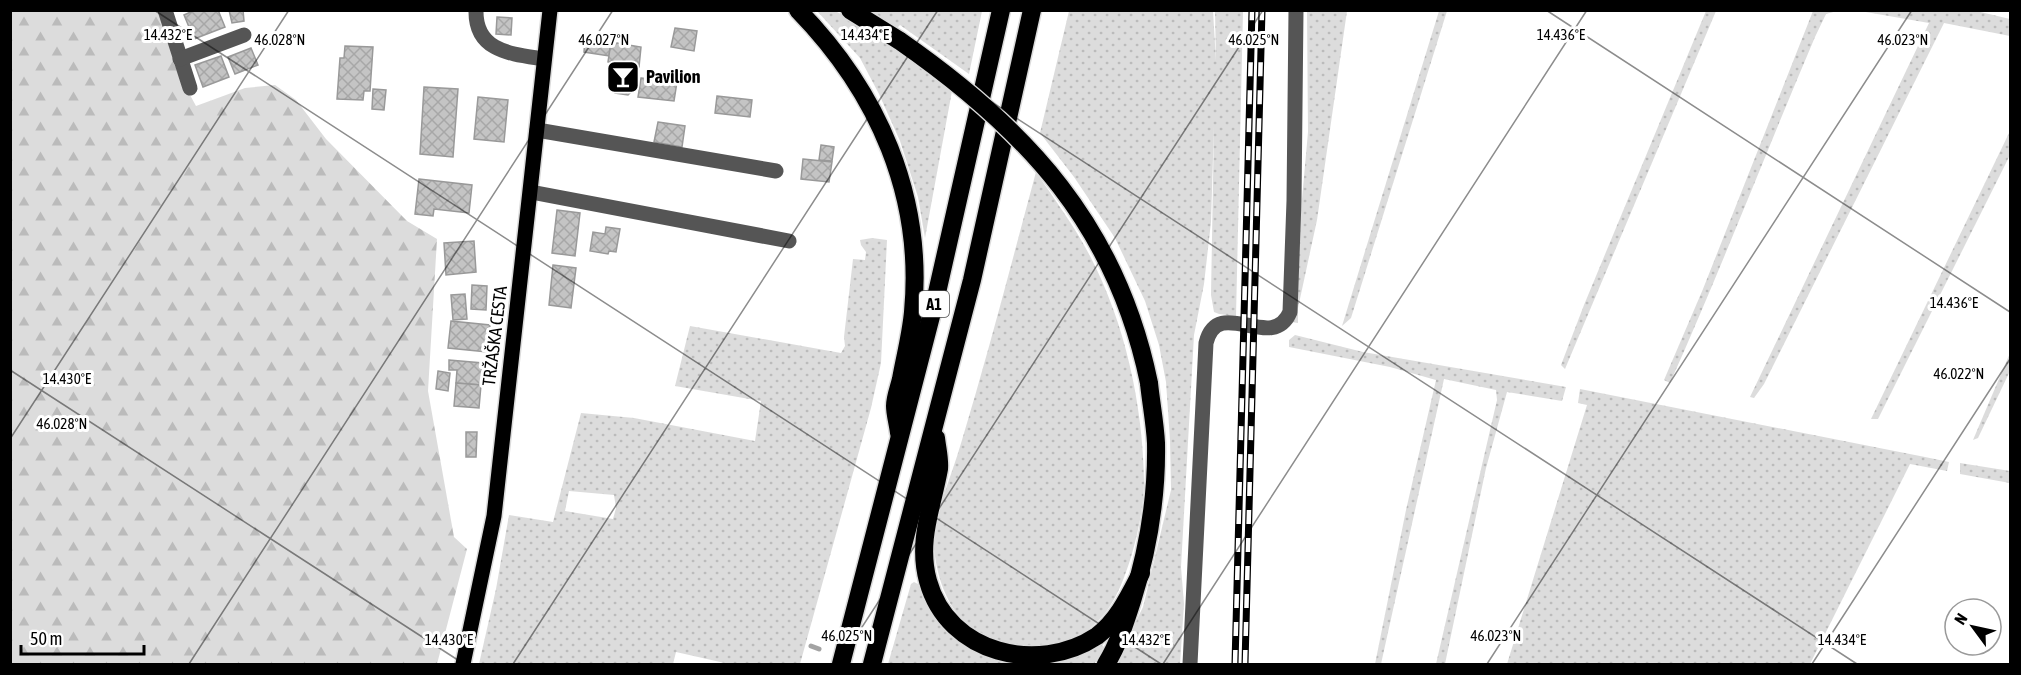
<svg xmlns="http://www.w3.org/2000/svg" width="2021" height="675" font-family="'Asap Condensed',sans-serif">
<defs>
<pattern id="grass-dots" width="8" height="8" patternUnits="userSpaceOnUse" patternTransform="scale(1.5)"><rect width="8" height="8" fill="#dcdcdc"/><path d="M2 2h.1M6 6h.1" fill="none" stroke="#bbb" stroke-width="1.8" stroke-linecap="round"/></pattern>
<pattern id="forest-firs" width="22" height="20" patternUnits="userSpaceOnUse" patternTransform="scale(1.5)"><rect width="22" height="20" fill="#dcdcdc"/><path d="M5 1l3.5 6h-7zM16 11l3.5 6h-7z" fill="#bbb"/></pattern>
<pattern id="building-cross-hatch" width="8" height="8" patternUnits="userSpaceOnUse" patternTransform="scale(1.5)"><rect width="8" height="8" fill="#c4c4c4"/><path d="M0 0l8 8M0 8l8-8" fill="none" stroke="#a7a7a7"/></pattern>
</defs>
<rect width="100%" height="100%" fill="#fff"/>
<!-- grass -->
<g fill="url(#grass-dots)" fill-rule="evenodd">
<path d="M1972 10 2010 19V36L1944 23 1764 384 1754 398 1750 397 1929 23 1860 11Z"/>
<path d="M817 11H835L843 15 897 48 952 91 925 238 918 197 900 141 879 94 860 58Z"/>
<path d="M868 11H982L969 74 900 25 897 28Z"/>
<path d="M1069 11H1213L1216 61 1215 11H1243L1236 316 1219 314 1214 312 1211 295 1214 125 1211 222 1204 284 1194 335 1181 567 1184 604 1180 664H1115L1143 607 1171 490 1170 440 1166 382 1159 345 1145 301 1115 238 1074 177 1040 133Z"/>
<path d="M1307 11H1347L1317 220 1298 308V323L1291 322 1308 132Z"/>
<path d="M1439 11H1447L1351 318 1342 326Z"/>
<path d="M1706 11H1716L1565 369 1561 365 1584 305Z"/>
<path d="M1813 11H1837L1826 14 1815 37C1766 152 1721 269 1670 383L1664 380 1703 289Z"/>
<path d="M2010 131V155L1878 419H1871Z"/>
<path d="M1036 172C1055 200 1075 227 1090 256 1125 323 1143 405 1144 481 1144 506 1138 533 1131 557 1125 576 1118 596 1106 612 1094 627 1071 645 1051 648 1022 653 980 640 960 617 941 595 934 563 933 534 932 524 938 513 941 503 948 482 956 461 962 440 989 351 1012 261 1036 172Z"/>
<path d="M872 238 887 240 881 363 871 408 800 664H729L676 652 673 664H479L496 589 509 515 553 522 581 413 634 418 755 441 761 401 675 386 690 326 841 353 845 346 844 337 853 259 865 260 866 252 861 245 860 240ZM569 491 614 495 616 508 613 519 565 511Z"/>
<path d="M1295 335 1363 352 1566 387 1562 401 1507 392 1486 468 1445 664H1436L1497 400 1496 390 1444 379 1381 664H1375L1406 510 1436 380 1390 367 1289 347V340Z"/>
<path d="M2010 353V371L1978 438 1973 440Z"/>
<path d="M1580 389 1925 457 1949 462 1947 471 1910 464 1810 664H1507L1587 405 1578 403Z"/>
<path d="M1960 463 2010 471V483L1960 474Z"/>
<path d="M914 582 918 584 927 602 949 632 979 653 1016 664H888L911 584Z"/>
<path d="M1099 645H1102L1105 648 1094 664H1024L1056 662Z"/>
</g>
<!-- forest -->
<path fill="url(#forest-firs)" d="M10 11H159L177 71 196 106 245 88 275 85 296 100 326 139 407 221 437 239 428 391 454 537 467 549 437 664H11Z"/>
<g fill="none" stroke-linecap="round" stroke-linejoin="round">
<!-- stream -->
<path stroke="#a3a3a3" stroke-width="5" d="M811 646 819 649"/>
</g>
<!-- building -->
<g fill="url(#building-cross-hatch)" stroke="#999" stroke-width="1.5">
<path d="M195 10H218L225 27 194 39 184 15Z"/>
<path d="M229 10H243L244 21 232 23Z"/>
<path d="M497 17 512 18 511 35 496 34Z"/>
<path d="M675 28 697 31 694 51 671 47Z"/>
<path d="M585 39 611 42 609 56 584 52Z"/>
<path d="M611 42 641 47 639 67 608 62Z"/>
<path d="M345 46 373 47 370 91H364L363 100 337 99 340 58H344Z"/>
<path d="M251 48 258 65 235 74 228 57Z"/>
<path d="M221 56 229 77 203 87 195 65Z"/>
<path d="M625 65 636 73 637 86 628 95 615 93 608 82 613 70Z"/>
<path d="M641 78 677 82 674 101 638 97Z"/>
<path d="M424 87 458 89 453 157 420 154Z"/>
<path d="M373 89 386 90 384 110 372 109Z"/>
<path d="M717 96 752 100 750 117 715 113Z"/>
<path d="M478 97 508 100 504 142 474 139Z"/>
<path d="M658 122 685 126 682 147 654 142Z"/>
<path d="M821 145 834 147 832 161 819 160Z"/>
<path d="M803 159 832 162 829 182 801 179Z"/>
<path d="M419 179 472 185 469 213 434 209 433 216 415 214Z"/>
<path d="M557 210 580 213 575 256 552 253Z"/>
<path d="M606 227 620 229 616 252 609 251 608 254 590 251 593 232 605 234Z"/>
<path d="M474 241 476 272 446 275 444 243Z"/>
<path d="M553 265 576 268 571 308 549 305Z"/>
<path d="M472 285 487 286 486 310 471 309Z"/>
<path d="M465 294 467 319 453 320 451 295Z"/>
<path d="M451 321 490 325 487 352 448 348Z"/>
<path d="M449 360 483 363 481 385 456 383 457 370H449Z"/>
<path d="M438 371 450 373 448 391 436 389Z"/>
<path d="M456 383 481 385 479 408 454 406Z"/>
<path d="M466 432H477L476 457H466Z"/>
</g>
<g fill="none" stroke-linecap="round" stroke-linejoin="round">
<defs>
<path id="major" d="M463 664 494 516 550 10"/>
<g id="highway">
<path d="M798 10C878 92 924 196 913 312 911 334 905 357 901 379 899 388 895 397 895 406 895 414 898 424 899 433"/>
<path d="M850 10 900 41"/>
<path d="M936 438C937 448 940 459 939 469 932 508 917 541 928 581 948 654 1038 675 1097 636 1118 620 1129 596 1141 573"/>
<path d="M841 664 936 297 1001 10"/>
<path d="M872 664 972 280 1032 10"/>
<path d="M1106 664C1118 645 1125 623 1132 601 1148 550 1157 497 1156 443 1155 423 1151 403 1149 383"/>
</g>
</defs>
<!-- major casing -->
<use href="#major" stroke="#dbdbdb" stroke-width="18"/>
<!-- highway casing -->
<use href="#highway" stroke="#dbdbdb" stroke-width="21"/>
<!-- minor -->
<g stroke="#555" stroke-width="15">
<path d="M165 10 190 88"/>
<path d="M476 10C475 52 512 54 544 59"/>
<path d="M180 59 244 35"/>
<path d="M537 130 776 171"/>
<path d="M531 192 789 241"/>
<path d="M1190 664 1206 343C1218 294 1272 354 1290 312L1294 201 1296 10"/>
</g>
<!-- major -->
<use href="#major" stroke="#000" stroke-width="15"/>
<!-- highway -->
<use href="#highway" stroke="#000" stroke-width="18"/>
<defs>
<g id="rail">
<path d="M1235 664 1252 10"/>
<path d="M1245 664 1262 10"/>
</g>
</defs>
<!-- rail casing -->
<use href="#rail" stroke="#000" stroke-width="7"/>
<!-- rail -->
<use href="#rail" stroke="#fff" stroke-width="4.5" stroke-dasharray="14" stroke-linecap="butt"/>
<defs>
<path id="highway-bridge" d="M900 41C1028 130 1117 227 1149 383"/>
</defs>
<!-- highway-bridge casing -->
<use href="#highway-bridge" stroke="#dbdbdb" stroke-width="21" stroke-linecap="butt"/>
<!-- highway-bridge -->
<use href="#highway-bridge" stroke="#000" stroke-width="18"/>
</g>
<!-- ticks -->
<path fill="none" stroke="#000" stroke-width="1.5" stroke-opacity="0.45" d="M154 10 1161 664M850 10 1857 664M1546 10 2010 312M10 370 464 664M10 439 289 10M189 664 613 10M513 664 938 10M838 664 1263 10M1163 664 1587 10M1487 664 1912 10M1812 664 2010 359"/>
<!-- icons -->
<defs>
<symbol id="bar-square" viewBox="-11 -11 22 22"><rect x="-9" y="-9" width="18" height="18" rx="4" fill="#000" stroke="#fff"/><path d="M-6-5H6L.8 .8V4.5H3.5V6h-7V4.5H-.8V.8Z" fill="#fff"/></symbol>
</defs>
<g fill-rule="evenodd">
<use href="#bar-square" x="604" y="58" width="38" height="38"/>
</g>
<g text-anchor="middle" stroke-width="6" stroke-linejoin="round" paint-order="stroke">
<!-- shield labels -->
<rect fill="#fff" stroke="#4c4c4c" stroke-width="1.5" x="919" y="291" width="30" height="26" rx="4.5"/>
<g font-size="16" font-weight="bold" fill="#000">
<text x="934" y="310">A1</text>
</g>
<!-- poi labels -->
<g font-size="18" font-weight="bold" fill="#000" stroke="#fff" text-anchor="start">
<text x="646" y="83">Pavilion</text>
</g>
<!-- street labels -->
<g font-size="18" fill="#000" stroke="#fff">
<text transform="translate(495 336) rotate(-83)" y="6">TRŽAŠKA CESTA</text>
</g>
</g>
<g font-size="15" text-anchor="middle" fill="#000" stroke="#fff" stroke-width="6" stroke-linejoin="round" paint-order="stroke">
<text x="168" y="40">14.432°E</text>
<text x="865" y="40">14.434°E</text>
<text x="1561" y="40">14.436°E</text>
<text x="280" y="45">46.028°N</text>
<text x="604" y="45">46.027°N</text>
<text x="1254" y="45">46.025°N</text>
<text x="1903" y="45">46.023°N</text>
<text x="1954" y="308">14.436°E</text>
<text x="1959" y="379">46.022°N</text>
<text x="67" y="384">14.430°E</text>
<text x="62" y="429">46.028°N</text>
<text x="847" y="641">46.025°N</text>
<text x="1496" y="641">46.023°N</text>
<text x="449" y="645">14.430°E</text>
<text x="1146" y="645">14.432°E</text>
<text x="1842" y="645">14.434°E</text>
</g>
<!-- border -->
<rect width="2021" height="675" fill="none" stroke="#000000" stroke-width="24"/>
<!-- north arrow -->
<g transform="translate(1973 627) rotate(303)"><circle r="28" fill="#ffffff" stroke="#999999" stroke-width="1.5"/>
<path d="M0-4.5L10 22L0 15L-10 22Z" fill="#000000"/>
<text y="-9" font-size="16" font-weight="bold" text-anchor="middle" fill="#000000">N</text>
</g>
<!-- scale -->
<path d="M21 645v9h123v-9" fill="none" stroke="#000000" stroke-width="3"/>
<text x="30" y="645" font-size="18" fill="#000000" stroke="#ffffff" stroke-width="4.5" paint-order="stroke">50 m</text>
</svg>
